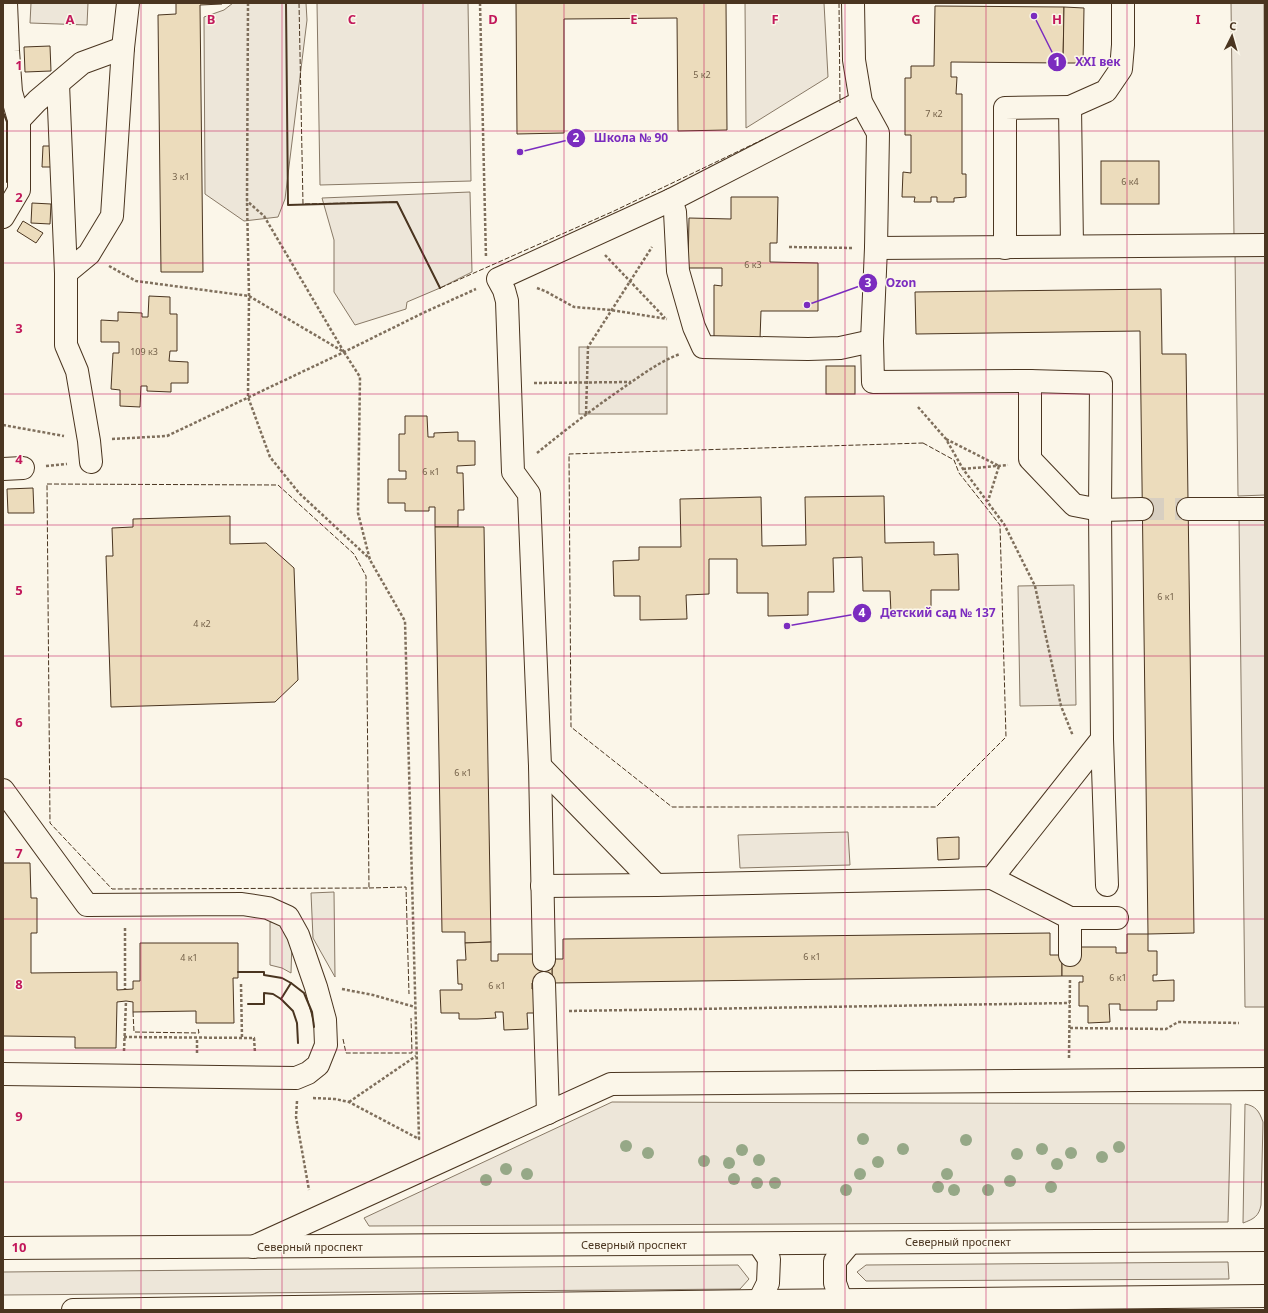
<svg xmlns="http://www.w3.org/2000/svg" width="1268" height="1313" font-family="'Noto Sans',sans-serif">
<rect width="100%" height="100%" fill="#fbf6e9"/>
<!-- green -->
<g fill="#ede6d9" stroke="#887966">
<path d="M31 3H88L87 25 30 23Z"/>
<path d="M233 3H306L307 20 285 199 278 217 244 221 205 194 204 17 224 10Z"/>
<path d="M317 3H468L471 181 320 185Z"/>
<path d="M745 3H824L828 77 746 128Z"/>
<path d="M1231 3H1264L1265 233 1263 235 1234 237Z"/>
<path d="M470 192 472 272 440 288 407 302 406 309 355 325 334 292V240L322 198Z"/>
<path d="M1235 253 1265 255V495L1238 496Z"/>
<rect x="579" y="347" width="88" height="67"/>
<path d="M1265 516V1007H1245L1239 517Z"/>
<path d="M1074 585 1076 705 1020 706 1018 586Z"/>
<path d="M848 832 850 865 740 868 738 835Z"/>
<path d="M612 1102 1231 1104 1228 1222 369 1226 364 1218Z"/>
<path d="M1245 1104C1256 1106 1259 1111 1263 1122L1261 1205C1259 1216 1254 1219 1243 1223Z"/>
<path d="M1228 1262 1229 1279 866 1281 857 1272 866 1265Z"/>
<path d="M738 1265 749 1279 740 1289 3 1295V1272Z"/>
</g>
<!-- parking -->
<g fill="#ede7d9" stroke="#887966">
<path d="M334 892 335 977 313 938 311 893Z"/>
<path d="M270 922H282L292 940 291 973 282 968 270 965Z"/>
</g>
<!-- building -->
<g fill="#ecdcbc" stroke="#4a3520">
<path d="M176 3H222V4L200 5 203 272H161L158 15 176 14Z"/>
<path d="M516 3H726L727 130 678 131 677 18 564 19V133L517 134Z"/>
<path d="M935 6 1064 7 1063 63 951 62V77H957L956 94H962V174H966V197L954 198V202H937V197H931V202H914L915 197H902L903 172 911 173V135H905V78H911V66H934Z"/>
<path d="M1064 7 1084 8 1083 63H1063Z"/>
<path d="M50 46 51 71 25 72 24 47Z"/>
<path d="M43 146H55L54 167H42Z"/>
<rect x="1101" y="161" width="58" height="43"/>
<path d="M731 197H778L777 243H770V262L818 263V311H761L760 339H714V285L722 286V268H688L689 218 731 219Z"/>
<path d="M32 203 51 204 50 224 31 223Z"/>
<path d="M23 221 43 233 36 243 17 231Z"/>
<path d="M1161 289 1162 354H1186L1194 933 1148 934 1140 331 916 334 915 292Z"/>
<path d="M149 296 170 297V314H177V351H170L169 361 188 362V383H171V392L147 391V386H141L140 407 120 406V390L111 389 113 353H119V342H101V320L118 321V312L142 313V317H148Z"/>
<rect x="826" y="366" width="29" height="28"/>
<path d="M405 416H427L428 437H434V433L458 432V441H475V465L457 466V473H463L464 510H458V527H435V507H429V511H405V503H388V479H406V471H399V434H405Z"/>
<path d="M33 488 34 513H8L7 489Z"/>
<path d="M884 496 885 543 934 542V555L958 554 959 590H931V613H891L890 591H863L862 557 833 558 834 592H808V615L768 616V593H737V559H709V594L686 595 687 619 640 620V596H614L613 561 639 560V547H681L680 499 761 497 762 546 806 545 805 497Z"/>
<path d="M230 516V544L266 543 294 568 298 680 275 702 111 707 106 556H113L112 528 133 527V519Z"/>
<path d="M435 527H484L491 942 465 943V932H442Z"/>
<path d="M959 837V859L938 860 937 838Z"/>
<path d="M3 863H30L31 898H37V933H31V973L117 972V990L133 989V981H140V943H238V978H233L234 1023H196V1011L133 1012V1002L126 1001 117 1002 116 1048H75V1037L3 1036Z"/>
<path d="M1050 933V955H1062V976L552 983V959H563V939Z"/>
<path d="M1127 934H1148V951H1157V975H1153V981L1174 980V1001H1157V1010H1120V1004H1109L1110 1022 1088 1023V1006H1079V982H1083V976H1062V955L1079 947H1116V953H1127Z"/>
<path d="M491 942V961H498V954H535L552 959V983H532V989H536V1013H527L528 1029 504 1030 503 1012H495L496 1018 477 1019H459V1013H441L440 990H462V984H458L457 960H466L465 943Z"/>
</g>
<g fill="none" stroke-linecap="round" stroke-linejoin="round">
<!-- minor-tunnel -->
<path stroke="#d8cfc1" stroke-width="22" stroke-dasharray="22 11" stroke-linecap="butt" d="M1142 509H1188"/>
<defs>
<g id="minor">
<path d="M58 84 66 273"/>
<path d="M1070 107 1106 91 1121 69 1123 45V3"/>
<path d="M19 120 37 101 82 63 123 48"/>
<path d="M671 200 675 212 678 271 694 327 703 347 808 349 840 348 872 341"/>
<path d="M3 217 19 190V120L11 92 8 51 6 3"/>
<path d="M876 248 1265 245"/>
<path d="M1005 248V108L1070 107 1072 246"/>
<path d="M1030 381V459L1074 505 1100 510 1142 509"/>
<path d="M91 462 89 441 77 371 66 345V273L89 254 112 216 123 48 128 3"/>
<path d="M3 469 23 468"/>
<path d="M1188 509H1265"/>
<path d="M1102 739 1107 885"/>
<path d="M540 766 656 885"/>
<path d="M3 790 87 905 242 904 268 908 288 917 298 935 316 987 325 1020 326 1045 318 1065 308 1073 296 1078 3 1074"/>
<path d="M992 878 1070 918V955"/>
<path d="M542 886 656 885 992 878 1102 739 1100 510 1101 383 1030 381 873 382 872 341 876 248 878 133 861 102 854 60 853 3"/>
<path d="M1070 918H1117"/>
<path d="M544 960 540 766 529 494 513 472 507 301 504 290 498 279 671 200 861 102"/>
<path d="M544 983 548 1113"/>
<path d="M253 1247 611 1084 1265 1079"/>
</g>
<g id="major">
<path d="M3 1248 1265 1240"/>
<path d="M841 1300 835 1283V1261L850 1243"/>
<path d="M759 1301 768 1283 769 1259 759 1244"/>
<path d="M73 1310 759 1301 1265 1296"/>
</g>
</defs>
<!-- minor casing -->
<use href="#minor" stroke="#4a3520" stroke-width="24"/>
<!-- major casing -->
<use href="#major" stroke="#4a3520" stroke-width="24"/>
<!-- path -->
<g stroke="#7f6f5c" stroke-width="2.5" stroke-dasharray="3 2" stroke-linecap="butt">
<path d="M248 3 247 201 249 296 248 397 270 457 299 493 370 559"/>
<path d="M480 3 486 258"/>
<path d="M789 247 853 248"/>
<path d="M605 255 665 318"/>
<path d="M109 266 136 281 249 296 344 352 264 216 247 201"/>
<path d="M537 288 545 291 574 307 611 310 667 319"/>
<path d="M534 383 631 382"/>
<path d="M918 407 946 439 963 469 1004 524 1035 586 1061 706 1073 736"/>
<path d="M586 414 588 347 652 247"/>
<path d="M3 425 64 436"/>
<path d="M112 439 167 436 344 352 425 312 476 289"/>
<path d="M946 439 999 466 988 501"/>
<path d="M537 453C564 431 591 410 620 390 639 377 658 362 680 354"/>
<path d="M46 466 67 464"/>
<path d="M963 469 1008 465"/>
<path d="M125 928V989"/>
<path d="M241 984 242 1038"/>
<path d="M342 989 373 995 415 1007"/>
<path d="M569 1011 1070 1003"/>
<path d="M1070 1028 1166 1029 1178 1022 1239 1023"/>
<path d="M124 1037 254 1038 255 1053"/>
<path d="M124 1051 126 1001"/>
<path d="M197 1053V1038"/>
<path d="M1069 1058 1070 979"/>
<path d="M313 1098 335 1099 349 1102 419 1139 405 621 370 560 358 513 360 377 344 352"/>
<path d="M297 1101 296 1117 309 1190"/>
<path d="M349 1102 416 1056"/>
</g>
<!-- minor -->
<use href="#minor" stroke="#fbf6e9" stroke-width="22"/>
<!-- major -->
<use href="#major" stroke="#fbf6e9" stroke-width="22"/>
<!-- fence -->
<g stroke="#4a3520" stroke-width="1" stroke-dasharray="5 2" stroke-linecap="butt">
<path d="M299 3 303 204 397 202 440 288 614 211 766 138"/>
<path d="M839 3 840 103"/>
<path d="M923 443 954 460 959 473 1000 525 1006 737 936 807H672L571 727 569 454Z"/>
<path d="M47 484 278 485 354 554 366 576 369 888 112 889 50 823Z"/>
<path d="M369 888 406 887 409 994"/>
<path d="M133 1012 134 1032 199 1033 198 1028"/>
<path d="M343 1039 346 1053H412L411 1018"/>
</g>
<!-- wall -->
<g stroke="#4a3520" stroke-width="2">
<path d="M286 3 288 205 397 202 440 288"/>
<path d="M3 112 7 122V182"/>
<path d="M238 972H264V975L282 978 291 983"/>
<path d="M248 1004H264V993L273 994 281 999"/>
<path d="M298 1043 297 1023 293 1011 281 999 291 983 304 993 312 1012 314 1027"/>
</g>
</g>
<!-- trees -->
<g fill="#96a887">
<circle cx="863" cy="1139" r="6"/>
<circle cx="966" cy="1140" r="6"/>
<circle cx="626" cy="1146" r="6"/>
<circle cx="1119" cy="1147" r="6"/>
<circle cx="903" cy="1149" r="6"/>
<circle cx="1042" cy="1149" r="6"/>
<circle cx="742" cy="1150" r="6"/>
<circle cx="648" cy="1153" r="6"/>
<circle cx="1071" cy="1153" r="6"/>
<circle cx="1017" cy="1154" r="6"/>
<circle cx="1102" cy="1157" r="6"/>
<circle cx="759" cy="1160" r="6"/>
<circle cx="704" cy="1161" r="6"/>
<circle cx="878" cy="1162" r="6"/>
<circle cx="729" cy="1163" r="6"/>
<circle cx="1057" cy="1164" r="6"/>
<circle cx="506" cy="1169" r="6"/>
<circle cx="527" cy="1174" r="6"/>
<circle cx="860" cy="1174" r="6"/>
<circle cx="947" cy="1174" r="6"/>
<circle cx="734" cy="1179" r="6"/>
<circle cx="486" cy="1180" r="6"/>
<circle cx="1010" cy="1181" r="6"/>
<circle cx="757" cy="1183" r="6"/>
<circle cx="775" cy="1183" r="6"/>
<circle cx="938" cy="1187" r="6"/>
<circle cx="1051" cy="1187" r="6"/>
<circle cx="846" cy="1190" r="6"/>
<circle cx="954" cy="1190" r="6"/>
<circle cx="988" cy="1190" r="6"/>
</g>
<!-- grid -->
<path fill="none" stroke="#c2185b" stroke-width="1" stroke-opacity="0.55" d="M141 3V1310M282 3V1310M423 3V1310M564 3V1310M704 3V1310M845 3V1310M986 3V1310M1127 3V1310M3 131H1265M3 263H1265M3 394H1265M3 525H1265M3 656H1265M3 788H1265M3 919H1265M3 1050H1265M3 1182H1265"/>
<g text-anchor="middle" stroke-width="3" stroke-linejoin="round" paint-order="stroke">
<!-- number labels -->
<g font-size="9" fill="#725f47">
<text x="702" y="78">5 к2</text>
<text x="934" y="117">7 к2</text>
<text x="181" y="180">3 к1</text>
<text x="1130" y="185">6 к4</text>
<text x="753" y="268">6 к3</text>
<text x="144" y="355">109 к3</text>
<text x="431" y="475">6 к1</text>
<text x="1166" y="600">6 к1</text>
<text x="202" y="627">4 к2</text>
<text x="463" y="776">6 к1</text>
<text x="812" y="960">6 к1</text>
<text x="189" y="961">4 к1</text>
<text x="1118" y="981">6 к1</text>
<text x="497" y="989">6 к1</text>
</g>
<!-- street labels -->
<g font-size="11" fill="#4a3520" stroke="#fbf6e9">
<text x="958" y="1246">Северный проспект</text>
<text x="634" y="1249">Северный проспект</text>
<text x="310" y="1251">Северный проспект</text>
</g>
</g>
<g font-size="13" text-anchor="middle" font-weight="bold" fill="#c2185b" stroke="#fbf6e9" stroke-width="3" stroke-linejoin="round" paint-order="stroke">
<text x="70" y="24">A</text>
<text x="211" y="24">B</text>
<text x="352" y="24">C</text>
<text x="493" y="24">D</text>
<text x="634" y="24">E</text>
<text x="775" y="24">F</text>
<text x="916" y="24">G</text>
<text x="1057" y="24">H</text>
<text x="1198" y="24">I</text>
<text x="19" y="70">1</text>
<text x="19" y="202">2</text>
<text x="19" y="333">3</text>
<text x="19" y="464">4</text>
<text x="19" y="595">5</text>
<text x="19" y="727">6</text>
<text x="19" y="858">7</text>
<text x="19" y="989">8</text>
<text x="19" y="1121">9</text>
<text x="19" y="1252">10</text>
</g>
<!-- callouts -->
<path fill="none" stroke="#7b2cbf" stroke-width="1.5" d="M1034 16L1057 62M520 152L576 138M807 305L868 283M787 626L862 613"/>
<g fill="#7b2cbf" stroke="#fbf6e9" stroke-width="1.5">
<circle cx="1034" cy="16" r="4"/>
<circle cx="520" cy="152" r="4"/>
<circle cx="807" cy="305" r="4"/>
<circle cx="787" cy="626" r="4"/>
<circle cx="1057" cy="62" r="10"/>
<circle cx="576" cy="138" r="10"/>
<circle cx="868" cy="283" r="10"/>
<circle cx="862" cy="613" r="10"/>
</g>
<g font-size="12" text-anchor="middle" font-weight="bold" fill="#fff">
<text x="1057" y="66">1</text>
<text x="576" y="142">2</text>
<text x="868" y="287">3</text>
<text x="862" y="617">4</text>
</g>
<g font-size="12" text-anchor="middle" font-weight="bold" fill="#7b2cbf" stroke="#fbf6e9" stroke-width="3" stroke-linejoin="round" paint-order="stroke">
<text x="1098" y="66">XXI век</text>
<text x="631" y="142">Школа № 90</text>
<text x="901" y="287">Ozon</text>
<text x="938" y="617">Детский сад № 137</text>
</g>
<!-- border -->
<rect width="1268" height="1313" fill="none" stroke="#4a3520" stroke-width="8"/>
<!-- north arrow -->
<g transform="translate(1232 36) rotate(5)" stroke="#fbf6e9" stroke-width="3" paint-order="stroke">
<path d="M0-3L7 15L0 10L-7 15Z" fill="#4a3520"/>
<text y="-6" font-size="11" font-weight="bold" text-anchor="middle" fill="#4a3520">С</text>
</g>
</svg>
